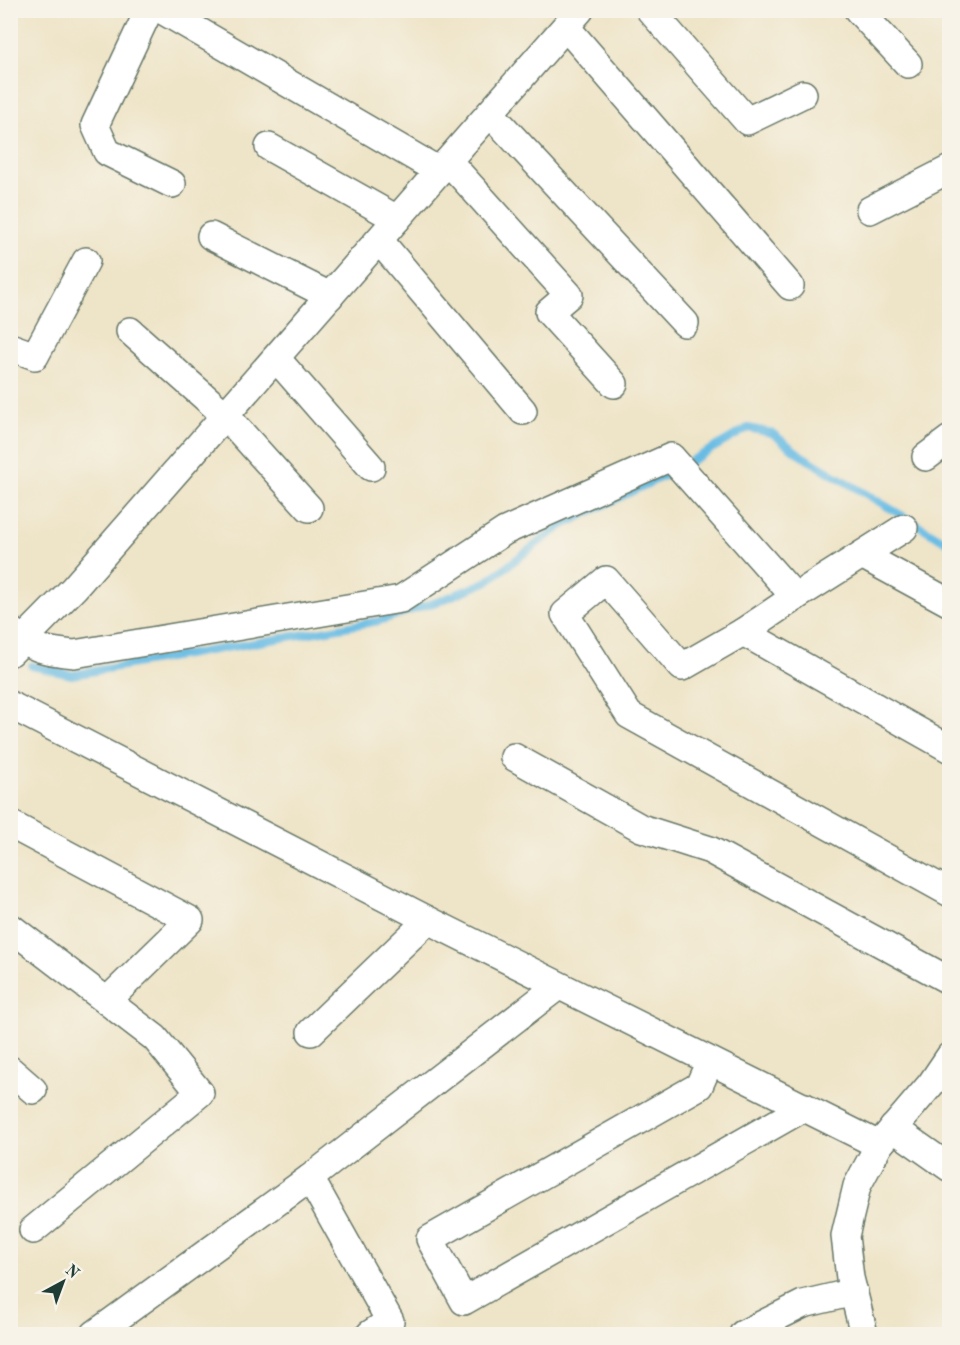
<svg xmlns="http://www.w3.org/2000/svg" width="960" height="1345" font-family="'Old Standard TT',serif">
<rect width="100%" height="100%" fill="#f7f3e8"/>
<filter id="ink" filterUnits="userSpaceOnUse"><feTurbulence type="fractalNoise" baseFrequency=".0167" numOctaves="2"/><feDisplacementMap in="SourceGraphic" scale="12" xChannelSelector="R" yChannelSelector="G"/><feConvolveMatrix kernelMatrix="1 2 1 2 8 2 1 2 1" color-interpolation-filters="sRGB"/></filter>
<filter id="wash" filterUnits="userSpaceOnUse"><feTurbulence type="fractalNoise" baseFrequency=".008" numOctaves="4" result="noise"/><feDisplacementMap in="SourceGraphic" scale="24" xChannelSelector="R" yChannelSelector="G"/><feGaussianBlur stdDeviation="1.35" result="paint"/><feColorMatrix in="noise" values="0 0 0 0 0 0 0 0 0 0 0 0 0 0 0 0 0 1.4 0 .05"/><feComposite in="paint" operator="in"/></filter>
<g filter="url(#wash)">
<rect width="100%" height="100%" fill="#eee4c7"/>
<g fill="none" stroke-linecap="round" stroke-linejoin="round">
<!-- stream -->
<path stroke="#67bce4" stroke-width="8" d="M32 666 72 675 379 621 442 600 486 582 561 526 670 473 748 428 772 433 802 456 950 544"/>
</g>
</g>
<g filter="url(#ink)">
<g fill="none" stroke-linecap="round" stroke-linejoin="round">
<defs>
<g id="minor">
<path d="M149 10 95 125 107 152 172 184"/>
<path d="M162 10 439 171"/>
<path d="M650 10 747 121 803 94"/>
<path d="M858 10 908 64"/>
<path d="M566 27 790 286"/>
<path d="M490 113 685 323"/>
<path d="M269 147 397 219"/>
<path d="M448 161 569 295 549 312 614 384"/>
<path d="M870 210 950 169"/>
<path d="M211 236 330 296"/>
<path d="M379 240 523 411"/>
<path d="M130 331 225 415 309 508"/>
<path d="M10 353 13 348 35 356 86 261"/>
<path d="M276 358 371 467"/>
<path d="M926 457 950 439"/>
<path d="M862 555 950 603"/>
<path d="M795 597 904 528"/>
<path d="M10 630C34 650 45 651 74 654L401 599 505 531 671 457 795 597 743 632 950 749"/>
<path d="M743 632 682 667 606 580 565 614 629 715 950 893"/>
<path d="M11 652 74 588 580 10"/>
<path d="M10 705 428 920 879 1145"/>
<path d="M514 757 641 828 710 850 950 981"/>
<path d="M10 824 190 920 107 1001"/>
<path d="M10 927 155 1038 200 1093 33 1230"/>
<path d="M311 1032 428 920"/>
<path d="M710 1061 699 1086 430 1239 464 1301 805 1107"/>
<path d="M10 1070 33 1090"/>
<path d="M893 1128 950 1168"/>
<path d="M310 1178 390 1321 370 1334"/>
<path d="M95 1334 310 1178 558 986"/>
<path d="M743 1334 803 1304 854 1292"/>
<path d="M864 1334 850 1278 845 1236 857 1186 879 1145 931 1084 950 1056"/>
</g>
</defs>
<!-- minor casing -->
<use href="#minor" stroke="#677767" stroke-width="30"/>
<!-- minor -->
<use href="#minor" stroke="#fff" stroke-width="27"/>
</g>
</g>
<!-- margin -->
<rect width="960" height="1345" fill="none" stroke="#f7f3e8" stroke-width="36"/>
<!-- north arrow -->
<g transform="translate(63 1282) rotate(41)" stroke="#f7f3e8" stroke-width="4.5" paint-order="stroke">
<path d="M0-4.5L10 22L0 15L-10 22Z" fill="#1f3d34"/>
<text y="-9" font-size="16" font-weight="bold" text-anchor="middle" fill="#1f3d34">N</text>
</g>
</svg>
